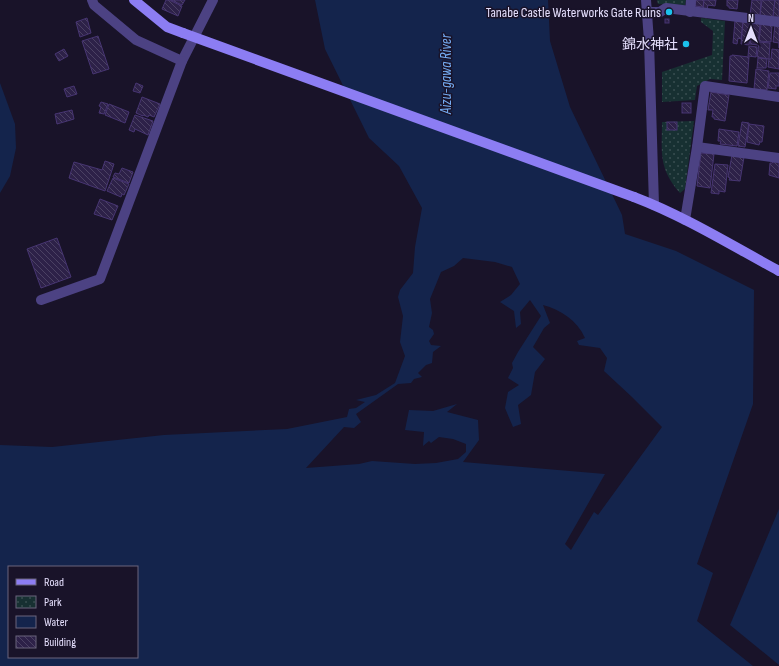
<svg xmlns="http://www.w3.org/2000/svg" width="779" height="666" font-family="'Sofia Sans Condensed','Noto Sans JP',sans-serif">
<defs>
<pattern id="park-dots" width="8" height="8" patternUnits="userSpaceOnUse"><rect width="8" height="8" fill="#173032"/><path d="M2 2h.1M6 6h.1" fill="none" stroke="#394e51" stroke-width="1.8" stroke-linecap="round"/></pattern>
<pattern id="building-back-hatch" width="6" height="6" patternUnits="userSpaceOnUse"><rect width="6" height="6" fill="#2d2148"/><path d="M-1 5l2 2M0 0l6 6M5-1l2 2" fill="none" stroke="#4b4163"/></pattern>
</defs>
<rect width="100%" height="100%" fill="#191329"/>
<!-- park -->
<g fill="url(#park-dots)">
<path d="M657 0H686L685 5 658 4Z"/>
<path d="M701 18 725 21 722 80 710 79 697 86 695 100 662 102V72L712 55 713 31 701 22Z"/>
<path d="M694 121 685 189 680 193C658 168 662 152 662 122Z"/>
</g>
<!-- water -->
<g fill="#14244c" fill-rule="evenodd">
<path d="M315 0H548L550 41 570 107 622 215 625 234 676 251 754 290 753 404 697 564 713 573 697 621 753 666H0V445L52 447 164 435 287 429 347 417 349 409 356 408 365 402 356 400 376 395 395 383 405 356 400 342 403 316 398 297 400 290 413 273 415 247 422 208 399 166 369 138 325 49ZM463 258 495 262 512 267 520 284 511 295 500 302 514 311 516 328 521 324 520 312 530 300 541 316 518 352 512 363 513 368 508 378 519 385 508 392 505 408 513 427 521 424 518 405 531 395 535 372 545 359 533 347 544 328 550 323 543 305C561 310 577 320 585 338L577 341 579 345 600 348 607 358 604 371 632 397 662 427 598 515 594 512 571 550 565 544 605 474 463 462 479 440 478 420 447 412 457 404 433 411 409 410 405 430 424 432 423 446 429 441 431 443 439 437 453 439 466 444V452L458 459 436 463 415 464 372 461 359 464 306 468 344 427 354 428 361 422 356 414 398 384 411 383 414 379 422 377 418 373 426 365 432 363 433 352 441 346 431 345 429 341 434 334 433 330 429 327 432 313 430 299 441 272 454 266ZM9 567H137V657H9Z"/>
<path d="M0 83 15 124 16 148 10 176 0 193Z"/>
<path d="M779 509V665L730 625Z"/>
</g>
<!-- building -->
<g fill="url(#building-back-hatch)" stroke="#473572">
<path d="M166 0H169L182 6 178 16 162 9Z"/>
<path d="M171 0H185L182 5Z"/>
<path d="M696 0H704L703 7 695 6Z"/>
<path d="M704 0H716L715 6 708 5 707 10 703 9Z"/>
<path d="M727 0H738L737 9 729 8V6H727Z"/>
<path d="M752 0H761L760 16 750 15Z"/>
<path d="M762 0H775L773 17 760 16Z"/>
<path d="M775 0H779V17H773Z"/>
<path d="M87 18 91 33 80 37 76 22Z"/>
<rect x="665" y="19" width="4" height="4"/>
<path d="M735 21 743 22 741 39 738 38 737 44 733 43Z"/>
<path d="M743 22 752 23 749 45 741 44Z"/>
<path d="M752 23 760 24 758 45 750 44Z"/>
<path d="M761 24 772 25 771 42 759 41Z"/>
<path d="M775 25 779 26V48V43L773 42Z"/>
<path d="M98 36 109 69 93 74 82 41Z"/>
<path d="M759 42 770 43 769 59 757 57Z"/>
<path d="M749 46 757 47 756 57 748 56Z"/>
<path d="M64 49 68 56 59 61 55 54Z"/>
<path d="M772 49 779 50V69L768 67 769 59H771Z"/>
<path d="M732 55 749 57 747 83 729 81 730 56H732Z"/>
<path d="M758 58 767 59 766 68H757Z"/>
<path d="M756 69 769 71 767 90 754 89Z"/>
<path d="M770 73H779V86H776V89L768 88Z"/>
<path d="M136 83 143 86 140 93 133 91Z"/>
<path d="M74 86 77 94 67 97 64 89Z"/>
<path d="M711 92 729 95 725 121 714 119V117H712L713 110H708Z"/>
<path d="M142 97 160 104 154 117 149 115 148 117 143 115V116L136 113Z"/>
<path d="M101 102 108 104 104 114 99 113 101 107 99 106Z"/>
<rect x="682" y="103" width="9" height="10"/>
<path d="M109 104 129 112 125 123 105 115Z"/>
<path d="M72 110 74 119 57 124 55 114Z"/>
<path d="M135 115 153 121 148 135 135 129 134 132 129 130Z"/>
<rect x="667" y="122" width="10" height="8"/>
<path d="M742 122 749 123 745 147 738 146Z"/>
<path d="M749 124 764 126 762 142H760L759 145 747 142Z"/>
<path d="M719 129 739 132 737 146 720 144 721 141H718Z"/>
<path d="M701 153 714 154 710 188 697 186Z"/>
<path d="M732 155 744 157 740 181 729 180 730 178 728 177Z"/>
<path d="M105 161 114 164 105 191 69 178 74 162 102 170Z"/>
<path d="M773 162H779V178L769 175 770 163H772Z"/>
<path d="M715 164 728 165 725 192 719 191V194L711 193Z"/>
<path d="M122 168 133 172 129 183 113 177 115 173 119 174Z"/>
<path d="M113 178 129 184 124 195 122 194 121 197 107 191Z"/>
<path d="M100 199 118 206 112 220 94 214Z"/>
<path d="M57 238 71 277 41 288 27 249Z"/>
</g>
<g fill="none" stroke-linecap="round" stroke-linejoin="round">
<!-- street -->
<g stroke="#4c4283" stroke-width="10">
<path d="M92 0 94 5 136 40 182 61 213 0"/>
<path d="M646 0 649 41 654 205"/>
<path d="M647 12H660L666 8 779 22"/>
<path d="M690 12 691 0"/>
<path d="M697 147 779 158"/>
<path d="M685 220 697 147 705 86 779 97"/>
<path d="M41 300 100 279 182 61"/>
</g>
<!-- secondary -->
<g stroke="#8c7df3" stroke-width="10">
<path d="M134 0 167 27 183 33"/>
<path d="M634 197C684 216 731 245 779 271"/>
</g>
<!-- secondary-bridge -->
<path stroke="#8c7df3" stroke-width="10" d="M183 33 634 197"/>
</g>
<!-- markers -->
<g fill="#1bc1eb" stroke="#191329" stroke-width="1.5">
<circle cx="669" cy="12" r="4"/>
<circle cx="686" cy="44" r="4"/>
</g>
<g text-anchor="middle" stroke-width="3" stroke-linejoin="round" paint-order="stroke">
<!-- poi labels -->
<g font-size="14" fill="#e4defc" stroke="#191329" text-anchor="end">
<text x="661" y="17">Tanabe Castle Waterworks Gate Ruins</text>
<text x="678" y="49">錦水神社</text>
</g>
<!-- water labels -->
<g font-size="15" font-style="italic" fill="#75acf3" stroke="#191329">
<text transform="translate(446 74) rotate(-90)" y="5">Aizu-gawa River</text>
</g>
</g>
<!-- legend -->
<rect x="8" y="566" width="130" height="92" fill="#191329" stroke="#6a647d"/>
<rect x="16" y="579" width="20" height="6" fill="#8c7df3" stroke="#6a647d"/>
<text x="44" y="586" font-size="12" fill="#e4defc">Road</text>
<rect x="16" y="596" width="20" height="12" fill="url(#park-dots)" stroke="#6a647d"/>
<text x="44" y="606" font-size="12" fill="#e4defc">Park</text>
<rect x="16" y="616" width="20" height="12" fill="#14244c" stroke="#6a647d"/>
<text x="44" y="626" font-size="12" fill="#e4defc">Water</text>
<rect x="16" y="636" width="20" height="12" fill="url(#building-back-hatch)" stroke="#6a647d"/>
<text x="44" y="646" font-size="12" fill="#e4defc">Building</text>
<!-- north arrow -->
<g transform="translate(751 28)" stroke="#191329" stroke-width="3" paint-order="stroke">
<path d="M0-3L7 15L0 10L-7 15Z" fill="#e4defc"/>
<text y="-6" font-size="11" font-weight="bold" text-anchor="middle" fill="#e4defc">N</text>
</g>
</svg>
